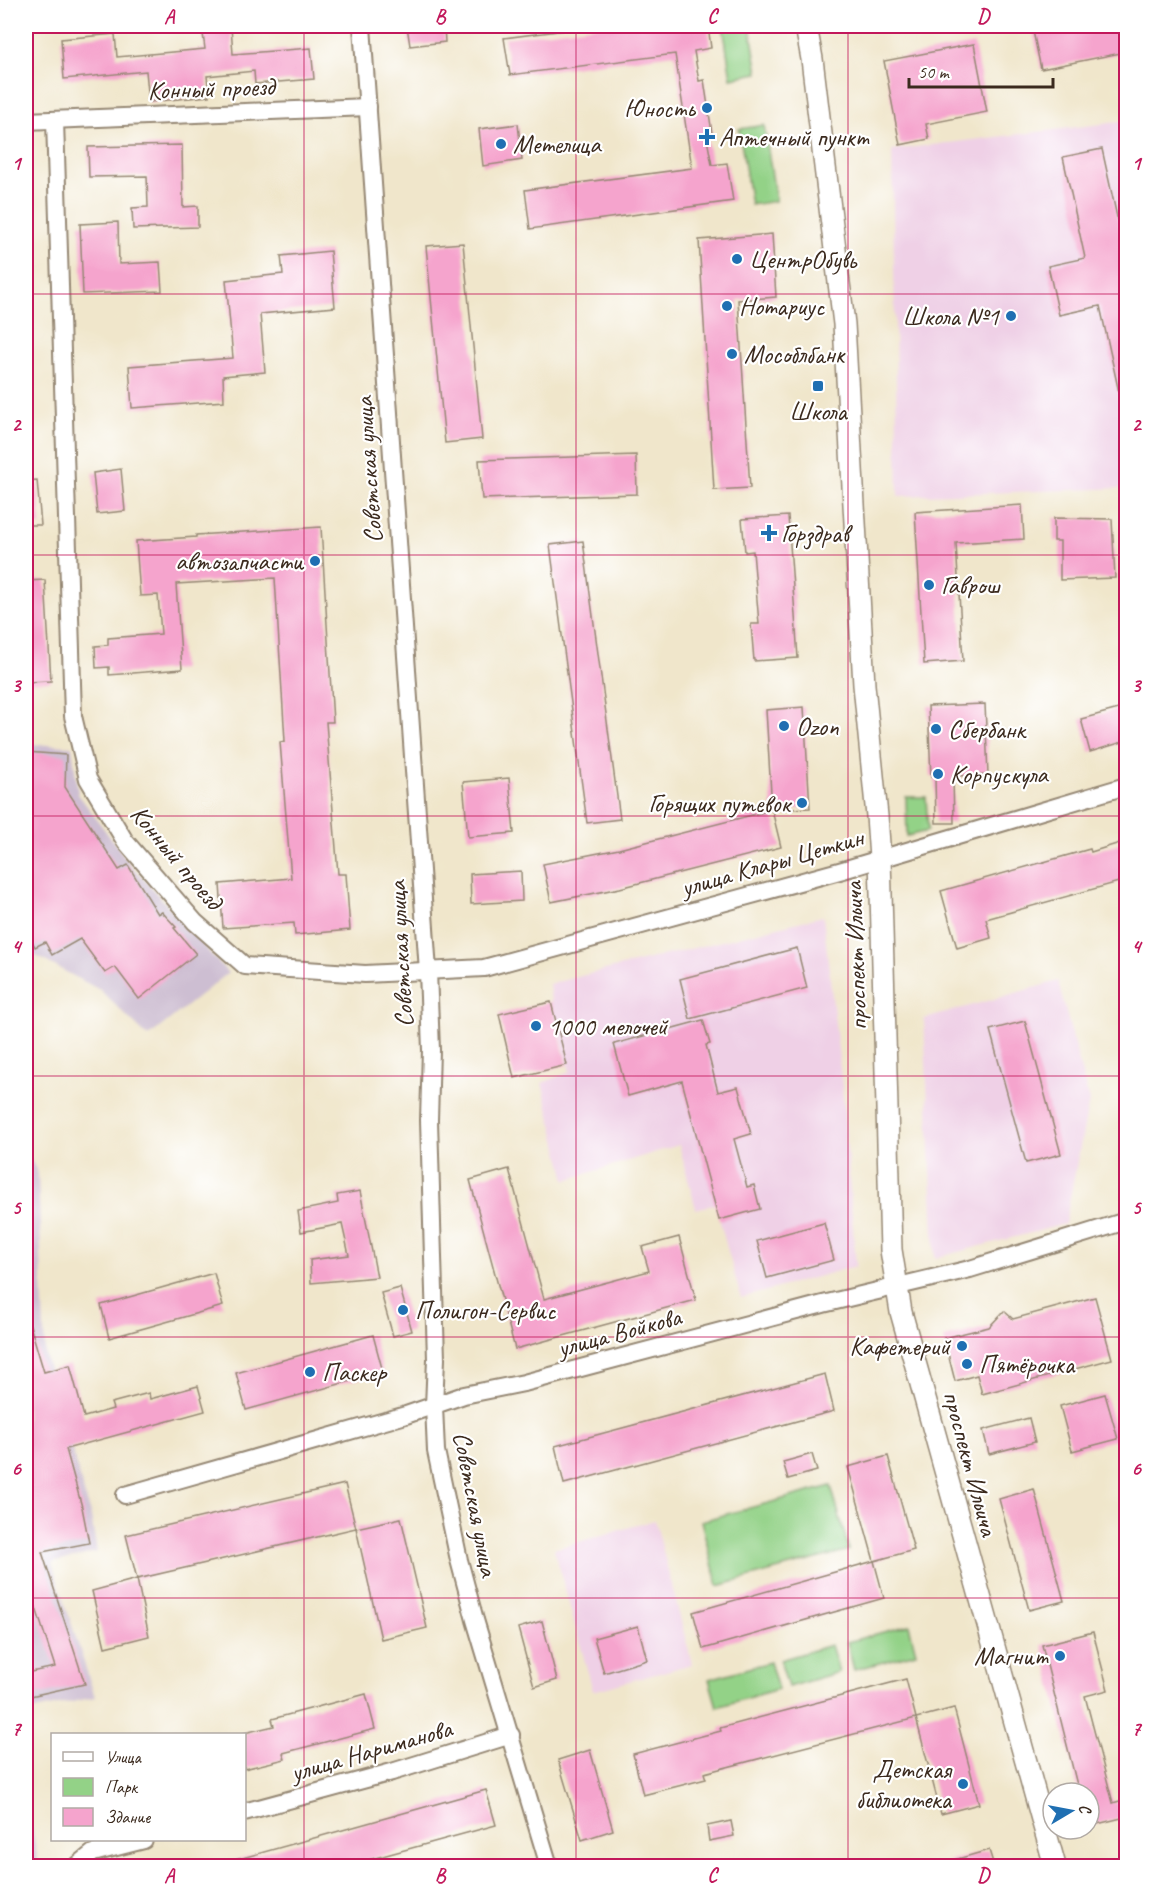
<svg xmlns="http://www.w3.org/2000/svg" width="1152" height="1892" font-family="Caveat,sans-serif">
<rect width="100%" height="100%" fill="#fff"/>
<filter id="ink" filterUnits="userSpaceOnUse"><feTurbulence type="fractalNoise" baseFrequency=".0167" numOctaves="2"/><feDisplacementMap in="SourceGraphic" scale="12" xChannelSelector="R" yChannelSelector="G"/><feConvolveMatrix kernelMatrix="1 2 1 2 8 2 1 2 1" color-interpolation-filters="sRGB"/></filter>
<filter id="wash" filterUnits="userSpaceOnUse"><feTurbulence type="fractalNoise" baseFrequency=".008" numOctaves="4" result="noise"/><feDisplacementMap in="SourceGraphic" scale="24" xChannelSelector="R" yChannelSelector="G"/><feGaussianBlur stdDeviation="1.35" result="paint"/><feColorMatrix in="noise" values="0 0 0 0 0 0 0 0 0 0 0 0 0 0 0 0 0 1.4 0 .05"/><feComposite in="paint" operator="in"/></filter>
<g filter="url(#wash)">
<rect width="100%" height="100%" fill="#f0e6cb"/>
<!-- built -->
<g fill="#efd0e6">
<path d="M1126 121V488L898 496 892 150Z"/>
<path d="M823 916 842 1085 856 1266 741 1298 715 1204 696 1209 679 1145 566 1180 542 1083 570 1072 551 1002 549 984Z"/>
<path d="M1058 981 1089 1101 1065 1224 935 1258 924 1019Z"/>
<path d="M655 1520 692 1664 593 1691 554 1549Z"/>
</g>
<!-- industrial -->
<g fill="#cdbed2">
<path d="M26 744 72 746 78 794 130 864 228 973 148 1037 100 990 34 955 26 960Z"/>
<path d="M26 1151 38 1173 45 1355 91 1517 97 1552 52 1563 95 1697 26 1712Z"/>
<path d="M26 1796 39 1866H26Z"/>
</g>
<!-- green -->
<g fill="#93d287" stroke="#677e52" stroke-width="1.5">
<path d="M723 26H750L758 73 731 78Z"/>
<path d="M764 125 776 201 751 205 739 129Z"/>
<path d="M906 797H926L928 831 907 836Z"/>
<path d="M831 1486 849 1550 718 1586 701 1521Z"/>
<path d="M909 1625 916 1653 854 1670 847 1642Z"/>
<path d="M831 1645 839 1672 788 1687 780 1660Z"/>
<path d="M770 1662 778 1689 717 1707 709 1679Z"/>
</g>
<g id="blocks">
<!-- building -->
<g fill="#f5a4cd">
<path d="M202 26H231L233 54 311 48 314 79 255 84 254 71 207 76 209 96 149 102 146 71 64 79 61 39 115 34 117 57 205 49Z"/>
<path d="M407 26H444L445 42 410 46Z"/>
<path d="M597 26H708L711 48 694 51 699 81 704 80 712 133 706 134 712 165 727 163 733 201 530 229 525 190 692 168 675 54 510 75 504 38Z"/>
<path d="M1059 26H1126V52L1041 69 1033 31Z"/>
<path d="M974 44 987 112 926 124 929 139 900 145 884 61Z"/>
<path d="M518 124 522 160 483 166 479 129Z"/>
<path d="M182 145 183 207 198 206V227L133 229 132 208 148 207 147 176 89 177 88 147Z"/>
<path d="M1102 149 1124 249H1126V397H1120L1100 306 1059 315 1048 266 1085 258 1063 157Z"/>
<path d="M118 222 119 264 160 262 162 291 83 294 80 224Z"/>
<path d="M772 234 776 297 738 300 750 488 714 490 699 240Z"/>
<path d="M463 243 482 439 445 443 426 246Z"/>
<path d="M330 251 335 307 260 314 265 372 223 376 224 401 132 408 129 366 233 358 226 280 283 274 281 256Z"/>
<path d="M636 455 637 494 482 499 479 460Z"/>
<path d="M121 469 125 511 97 514 93 473Z"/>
<path d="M37 480 41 525H26V481Z"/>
<path d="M1022 505 1024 539 956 543 963 661 924 664 915 512Z"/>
<path d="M788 516 798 658 754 661 751 624H759L753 551 745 552 742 519Z"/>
<path d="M1054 518 1112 519 1115 578 1060 580V541H1054Z"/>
<path d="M321 527 333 722H326L338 874H346L350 930 295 935 294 923 223 928 220 884 291 878 280 742 285 741 275 578 176 584 182 669 109 675V667L96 668 95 646 108 645V638L161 634 158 595 140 596 136 541 196 537V535Z"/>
<path d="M583 541 620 819 587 823 550 545Z"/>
<path d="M45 580 51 681 26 682V581Z"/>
<path d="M985 704 988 775 953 776 954 823H936L935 777H931L928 706Z"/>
<path d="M804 707 810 808 772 810 766 710Z"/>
<path d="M1126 707V741L1090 752 1081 719Z"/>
<path d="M26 752 66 755 65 787 119 870 128 865 158 914 162 912 176 927 174 928 196 954 139 999 115 967 105 973 80 939 52 955 45 942 35 947 33 943 26 947Z"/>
<path d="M509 778 514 833 468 837 463 782Z"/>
<path d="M772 810 781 847 620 888 551 902 543 864 619 849Z"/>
<path d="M1126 841V880L986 919 991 938 957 948 941 891 1090 849 1091 852Z"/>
<path d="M521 871 522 901 471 904 470 874Z"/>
<path d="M797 948 807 988 690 1019 680 979Z"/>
<path d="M551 1002 567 1065 514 1078 499 1014Z"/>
<path d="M703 1020 710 1044 706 1045 718 1092 738 1087 751 1134 734 1139 747 1187 754 1185 760 1209 719 1220 682 1081 628 1096 614 1044Z"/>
<path d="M1025 1021 1061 1154 1026 1163 990 1030Z"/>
<path d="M509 1169 544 1299 649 1271 642 1247 679 1237 696 1300 515 1349 470 1180Z"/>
<path d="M360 1191 377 1277 311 1283 310 1260 349 1255 342 1224 301 1232 298 1211 338 1203 337 1195Z"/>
<path d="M824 1223 834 1260 767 1278 757 1241Z"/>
<path d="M214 1273 223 1306 109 1338 101 1305Z"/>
<path d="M400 1288 412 1331 393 1336 381 1293Z"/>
<path d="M1095 1297 1112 1359 982 1394 977 1375 955 1381 944 1338 989 1327 1004 1311 1013 1319Z"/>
<path d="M26 1325H30L44 1372 70 1365 84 1417 113 1409 111 1403 149 1393 150 1399 198 1386 205 1411 66 1449 82 1507 89 1543 42 1552 85 1684 26 1697V1673L55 1667 26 1577Z"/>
<path d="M373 1335 383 1372 246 1410 236 1373Z"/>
<path d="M825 1374 834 1411 564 1484 555 1446Z"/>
<path d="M1105 1394 1118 1439 1072 1451 1060 1406Z"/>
<path d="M1029 1418 1035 1442 989 1454 983 1430Z"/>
<path d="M812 1454 817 1471 788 1479 783 1462Z"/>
<path d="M888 1456 914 1550 874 1561 848 1467Z"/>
<path d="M345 1484 356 1528 137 1579 126 1535Z"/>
<path d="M1034 1489 1064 1601 1029 1610 999 1499Z"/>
<path d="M401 1518 427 1628 381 1639 356 1528Z"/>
<path d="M874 1561 884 1598 703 1649 693 1612Z"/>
<path d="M137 1579 149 1636 105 1647 92 1591Z"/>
<path d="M542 1621 557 1680 534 1687 518 1628Z"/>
<path d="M638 1626 647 1660 604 1673 594 1638Z"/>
<path d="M1093 1632 1108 1690 1085 1696 1113 1803 1126 1799V1817L1089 1826V1793H1079L1042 1645Z"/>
<path d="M906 1679 916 1718 704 1773 706 1779 643 1795 633 1754 721 1731 720 1728Z"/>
<path d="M366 1694 375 1729 283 1753 285 1759 244 1769V1733L274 1726 272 1719Z"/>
<path d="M954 1708 979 1804 941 1814 916 1718Z"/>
<path d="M590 1750 613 1830 582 1840 558 1760Z"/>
<path d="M486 1790 496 1825 346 1866H229L228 1862Z"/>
<path d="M731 1821 734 1836 709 1841 707 1826Z"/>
<path d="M989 1850 994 1866H947V1862Z"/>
</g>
</g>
</g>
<g filter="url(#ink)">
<use href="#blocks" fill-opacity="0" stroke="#968874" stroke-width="1.5"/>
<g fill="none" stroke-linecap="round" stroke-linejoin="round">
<defs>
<g id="minor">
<path d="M362 26 428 971 431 1050 429 1120 436 1359 434 1406 436 1451 459 1560 475 1620 549 1866"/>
<path d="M55 120 73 716 88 779 125 841 195 922 245 966 365 974 484 968 843 870 1126 786"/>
<path d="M26 121 368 107"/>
<path d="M125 1495 406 1415 464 1395 524 1383 823 1304 970 1269 1126 1221"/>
<path d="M244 1812 392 1772 511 1735"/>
<path d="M77 1866 93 1853 144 1840"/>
</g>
<path id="tertiary" d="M806 26 812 59 844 324 864 685 877 816 880 858 891 1250 901 1312 1055 1866"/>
</defs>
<!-- minor casing -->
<use href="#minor" stroke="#968874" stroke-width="20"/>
<!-- tertiary casing -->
<use href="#tertiary" stroke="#968874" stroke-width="24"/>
<!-- minor -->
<use href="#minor" stroke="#fff" stroke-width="16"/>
<!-- tertiary -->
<use href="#tertiary" stroke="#fff" stroke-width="21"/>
</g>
</g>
<!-- grid -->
<path fill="none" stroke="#c2185b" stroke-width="1.5" stroke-opacity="0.55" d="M304 26V1866M576 26V1866M848 26V1866M26 294H1126M26 555H1126M26 816H1126M26 1076H1126M26 1337H1126M26 1598H1126"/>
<!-- markers -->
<g fill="#1f6fb2" stroke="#fff" stroke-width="2">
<circle cx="707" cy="108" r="6"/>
<path d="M704 128h6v6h6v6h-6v6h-6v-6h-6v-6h6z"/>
<circle cx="501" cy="144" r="6"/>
<circle cx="737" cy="259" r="6"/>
<circle cx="727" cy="306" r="6"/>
<circle cx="1011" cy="316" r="6"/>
<circle cx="732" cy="354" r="6"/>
<rect x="812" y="380" width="12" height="12" rx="3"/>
<path d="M766 524h6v6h6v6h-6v6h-6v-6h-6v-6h6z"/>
<circle cx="315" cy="561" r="6"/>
<circle cx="929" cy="585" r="6"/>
<circle cx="784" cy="726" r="6"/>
<circle cx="936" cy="729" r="6"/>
<circle cx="938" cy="774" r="6"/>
<circle cx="802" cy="803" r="6"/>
<circle cx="536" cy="1026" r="6"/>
<circle cx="403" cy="1310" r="6"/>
<circle cx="962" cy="1346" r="6"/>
<circle cx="967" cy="1364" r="6"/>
<circle cx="310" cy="1372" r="6"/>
<circle cx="1060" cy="1656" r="6"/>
<circle cx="963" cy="1784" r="6"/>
</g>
<g text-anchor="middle" stroke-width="4.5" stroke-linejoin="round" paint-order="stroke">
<!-- street labels -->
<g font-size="26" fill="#3b2a1e" stroke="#fff">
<text transform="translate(211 88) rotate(-2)" y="9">Конный проезд</text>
<text transform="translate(368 470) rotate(-94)" y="9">Советская улица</text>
<text transform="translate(177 857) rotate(50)" y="9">Конный проезд</text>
<text transform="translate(772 862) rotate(-16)" y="9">улица Клары Цеткин</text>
<text transform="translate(400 954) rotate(-93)" y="9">Советская улица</text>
<text transform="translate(855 956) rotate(-92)" y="9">проспект Ильича</text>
<text transform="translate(619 1332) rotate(-15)" y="9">улица Войкова</text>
<text transform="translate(971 1463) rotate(75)" y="9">проспект Ильича</text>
<text transform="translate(476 1504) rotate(79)" y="9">Советская улица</text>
<text transform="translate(371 1750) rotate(-16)" y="9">улица Нариманова</text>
</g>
<!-- poi labels -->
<g font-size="26" fill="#3b2a1e" stroke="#fff" text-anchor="start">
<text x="695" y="117" text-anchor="end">Юность</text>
<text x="719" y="146">Аптечный пункт</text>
<text x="513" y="153">Метелица</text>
<text x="749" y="268">ЦентрОбувь</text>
<text x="739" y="315">Нотариус</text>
<text x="999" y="325" text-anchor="end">Школа №1</text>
<text x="744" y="363">Мособлбанк</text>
<text x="818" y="420" text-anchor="middle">Школа</text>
<text x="781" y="542">Горздрав</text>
<text x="303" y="570" text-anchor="end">автозапчасти</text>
<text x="941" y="594">Гаврош</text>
<text x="796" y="735">Ozon</text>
<text x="948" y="738">Сбербанк</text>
<text x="950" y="783">Корпускула</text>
<text x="790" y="812" text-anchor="end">Горящих путевок</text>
<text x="548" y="1035">1000 мелочей</text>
<text x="415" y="1319">Полигон-Сервис</text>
<text x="950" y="1355" text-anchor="end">Кафетерий</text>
<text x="979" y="1373">Пятёрочка</text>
<text x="322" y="1381">Паскер</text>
<text x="1048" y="1665" text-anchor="end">Магнит</text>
<text x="951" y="1778" text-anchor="end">Детская<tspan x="951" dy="30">библиотека</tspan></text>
</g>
</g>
<!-- margin -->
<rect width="1152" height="1892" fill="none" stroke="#fff" stroke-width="66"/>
<!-- legend -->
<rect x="51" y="1733" width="195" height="108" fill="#ffffff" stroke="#b1aaa5" stroke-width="1.5"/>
<rect x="63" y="1752" width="30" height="9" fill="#ffffff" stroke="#b1aaa5" stroke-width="1.5"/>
<text x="105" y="1763" font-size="18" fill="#3b2a1e">Улица</text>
<rect x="63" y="1778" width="30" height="18" fill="#93d287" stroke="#b1aaa5" stroke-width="1.5"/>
<text x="105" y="1793" font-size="18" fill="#3b2a1e">Парк</text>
<rect x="63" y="1808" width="30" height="18" fill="#f5a4cd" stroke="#b1aaa5" stroke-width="1.5"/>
<text x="105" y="1823" font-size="18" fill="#3b2a1e">Здание</text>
<!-- north arrow -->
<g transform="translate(1071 1811) rotate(80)"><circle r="28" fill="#ffffff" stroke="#b1aaa5" stroke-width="1.5"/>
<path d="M0-4.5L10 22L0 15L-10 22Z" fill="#1f6fb2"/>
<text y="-9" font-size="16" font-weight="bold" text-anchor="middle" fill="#3b2a1e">С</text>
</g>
<!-- scale -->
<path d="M909 78v9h144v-9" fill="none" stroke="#3b2a1e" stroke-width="3"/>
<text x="918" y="78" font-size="18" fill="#3b2a1e" stroke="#ffffff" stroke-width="4.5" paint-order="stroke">50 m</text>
<rect x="33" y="33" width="1086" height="1826" fill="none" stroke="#c2185b" stroke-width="2"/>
<g font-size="20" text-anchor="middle" font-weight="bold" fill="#c2185b">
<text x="169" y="23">A</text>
<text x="440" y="23">B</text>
<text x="712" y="23">C</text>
<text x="983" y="23">D</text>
<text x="16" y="170">1</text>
<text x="1136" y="170">1</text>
<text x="16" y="431">2</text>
<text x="1136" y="431">2</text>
<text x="16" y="692">3</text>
<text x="1136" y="692">3</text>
<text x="16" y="953">4</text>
<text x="1136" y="953">4</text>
<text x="16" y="1214">5</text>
<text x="1136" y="1214">5</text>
<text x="16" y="1475">6</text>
<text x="1136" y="1475">6</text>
<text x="16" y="1735">7</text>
<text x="1136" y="1735">7</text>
<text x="169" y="1882">A</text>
<text x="440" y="1882">B</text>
<text x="712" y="1882">C</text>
<text x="983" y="1882">D</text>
</g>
</svg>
